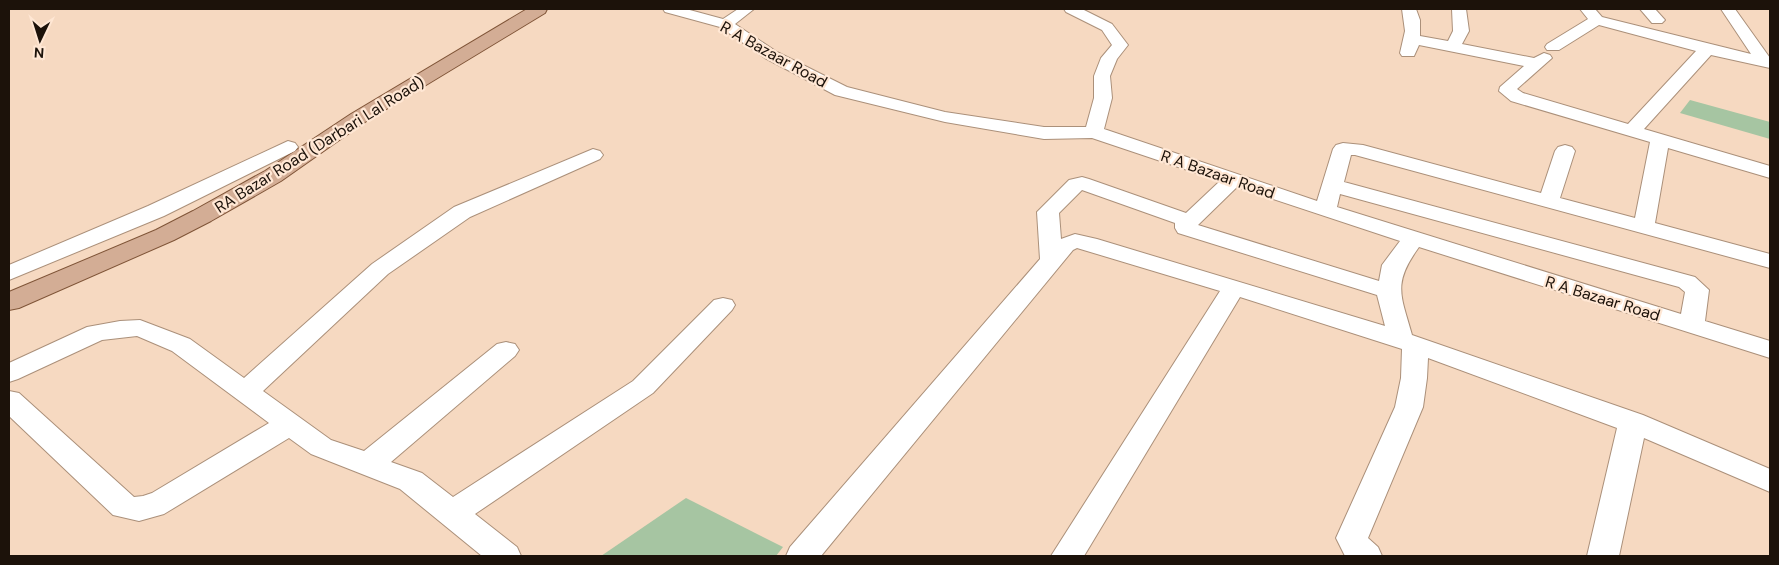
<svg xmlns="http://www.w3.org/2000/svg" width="1779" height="565" font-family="'DM Sans',sans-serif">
<rect width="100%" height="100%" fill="#f6d9c1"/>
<!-- green -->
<g fill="#a6c5a2">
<path d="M1690 100 1770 122V139L1680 113Z"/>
<path d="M686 498 783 547 776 556H601Z"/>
</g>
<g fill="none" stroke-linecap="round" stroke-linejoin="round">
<defs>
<g id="minor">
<path d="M663 9H686L723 19 738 9H754L735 24 777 52 847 87 945 112 1044 127H1086L1094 98V76L1101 58 1112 45 1102 30 1066 12 1064 9H1082L1112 24 1128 45 1117 59 1110 76 1112 98 1104 129 1317 201 1333 149 1336 145 1343 143 1363 145 1541 193 1555 151 1558 147 1565 145 1572 147 1575 151 1560 198 1635 218 1650 142 1511 101 1499 91 1500 87 1524 66 1419 45 1414 56H1402L1400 53 1405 31 1402 9H1416L1420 20V36L1448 41 1453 31 1452 9H1466L1469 31 1462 44 1534 58 1544 53 1550 55 1552 58 1517 89 1523 93 1628 124 1696 51 1599 25 1559 50H1547L1545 47 1547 44 1588 19 1580 9H1595L1602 17 1751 54 1721 9H1735L1770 58V68L1711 55 1644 129 1770 166V178L1668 148 1655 223 1770 254V268L1355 155H1351L1344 182 1695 277 1709 290 1705 321 1770 341V358L1419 247C1392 284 1401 295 1412 335L1643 415 1770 469V492L1644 438 1619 556H1587L1617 428 1428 358 1427 378 1423 407 1368 538 1378 547 1382 556H1345L1336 538 1395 407 1401 378 1402 349 1240 297 1084 556H1051L1220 291 1077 248 1073 250 821 556H786L790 547 1040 259 1037 212 1069 180 1082 177 1089 179 1186 213 1220 181 1092 138 1044 139 945 122 835 95 765 58 720 27 665 12ZM1237 187 1400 241 1382 265 1379 281 1198 225ZM1082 190 1175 223V228L1178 233 1377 295 1385 326 1097 239 1075 234 1061 239 1059 213ZM1340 194 1679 287 1685 292 1681 314 1337 207Z"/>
<path d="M1640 9H1655L1665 20 1662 23H1652Z"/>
<path d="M288 141 295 143 298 147 295 151 164 216 9 280V265L148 206Z"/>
<path d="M593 149 600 151 603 155 600 159 470 217 388 274 263 391 331 440 364 451 497 344 506 342 515 344 519 350 515 356 391 462 422 473 453 497 633 381 714 300 723 298 732 300 735 305 732 310 653 393 475 514 517 547 521 556H482L400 489 311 454 289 438 164 514 139 521 113 515 9 416V391L19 393 134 497 143 496 152 493 269 423 172 351 137 336 102 340 18 379 9 382V363L87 327 120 321 140 320 190 339 244 378 372 264 454 207Z"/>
</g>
<path id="major" d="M527 9H547L545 13 365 122 281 181 211 221 174 240 19 308 9 310V292L156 230 193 211 265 171 351 114Z"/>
</defs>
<!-- minor casing -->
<use href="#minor" stroke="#ab907a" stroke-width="2"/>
<!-- major casing -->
<use href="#major" stroke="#7f5437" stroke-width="2"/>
<!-- minor -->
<use href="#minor" fill="#fff" fill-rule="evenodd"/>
<!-- major -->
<use href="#major" fill="#d3ad95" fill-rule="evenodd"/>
</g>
<g text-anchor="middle" stroke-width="4.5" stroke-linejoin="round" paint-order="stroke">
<!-- street labels -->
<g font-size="16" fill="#1c120a" stroke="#ffe7d4">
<text transform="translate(774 54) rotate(29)" y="6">R A Bazaar Road</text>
<text transform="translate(319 144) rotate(-32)" y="6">RA Bazar Road (Darbari Lal Road)</text>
<text transform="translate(1218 174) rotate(19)" y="6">R A Bazaar Road</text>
<text transform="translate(1603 298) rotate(17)" y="6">R A Bazaar Road</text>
</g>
</g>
<!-- border -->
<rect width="1779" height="565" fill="none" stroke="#1c120a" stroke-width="20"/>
<!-- north arrow -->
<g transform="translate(40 40) rotate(184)" stroke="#ffe7d4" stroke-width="4" paint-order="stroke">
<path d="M0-4L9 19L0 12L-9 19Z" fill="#1c120a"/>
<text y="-8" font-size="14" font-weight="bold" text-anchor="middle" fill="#1c120a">N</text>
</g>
</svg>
